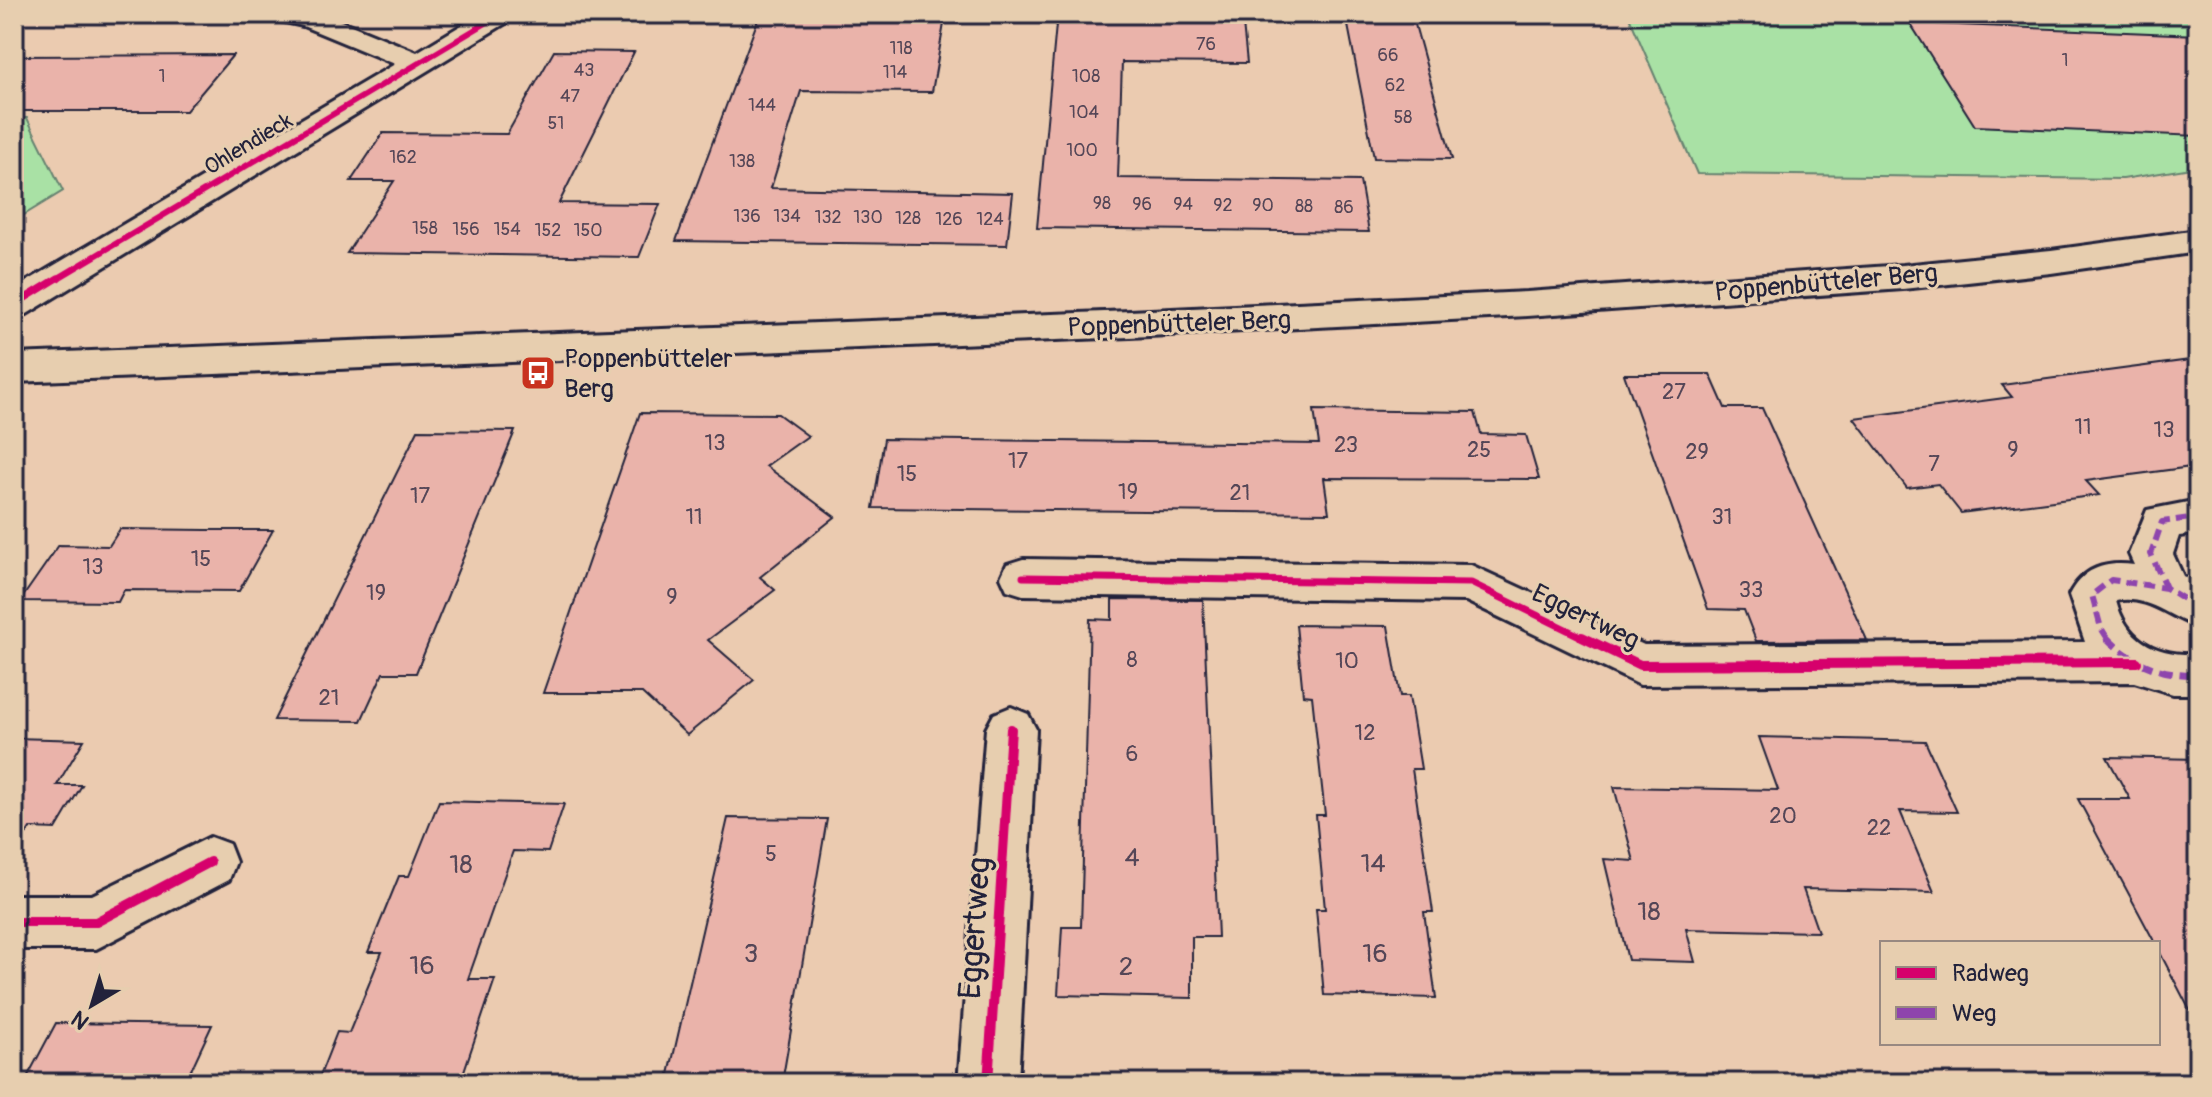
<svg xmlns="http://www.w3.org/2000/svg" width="2212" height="1097" font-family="Pangolin,sans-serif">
<rect width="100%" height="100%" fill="#ebcbb0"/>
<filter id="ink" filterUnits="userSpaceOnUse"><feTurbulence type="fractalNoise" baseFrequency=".0125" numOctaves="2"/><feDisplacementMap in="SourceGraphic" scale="16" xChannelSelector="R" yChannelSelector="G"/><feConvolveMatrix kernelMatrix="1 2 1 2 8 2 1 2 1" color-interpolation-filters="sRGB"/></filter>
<g filter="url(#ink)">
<!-- green -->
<g fill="#a9e1a5" stroke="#668270" stroke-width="2">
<path d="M1628 14H2198V167L2123 179 1697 174Z"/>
<path d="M14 118H27L63 191 14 221Z"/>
</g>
<!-- building -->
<g fill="#eab3aa" stroke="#22223b" stroke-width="2">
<path d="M1057 14H1242L1247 63 1122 62 1118 178 1360 181 1369 232 1037 228Z"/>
<path d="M759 17 945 18 932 92 801 91 771 188 1013 193 1007 245 676 241Z"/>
<path d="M1347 20 1414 21 1452 159 1374 158Z"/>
<path d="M1910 23 2198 35V136L1975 126Z"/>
<path d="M554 51 634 52 559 203 660 204 639 257 347 253 394 181H351L383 133 507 134Z"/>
<path d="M233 55 186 111H14V56Z"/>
<path d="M2198 359V466L2086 481 2099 495 1961 513 1938 484 1907 488 1854 418 2012 397 2002 385Z"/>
<path d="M1624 374H1710L1725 408H1762L1867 640 1756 641 1744 610 1708 609Z"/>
<path d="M1314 410 1475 412 1481 434 1526 435 1539 479 1324 478 1329 513 873 508 884 439 1319 444Z"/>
<path d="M640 413 778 414 808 436 766 466 835 517 760 577 775 590 708 640 754 680 687 735 642 693H543Z"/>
<path d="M418 430 515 431 416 673H383L361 721 274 720Z"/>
<path d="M120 529 206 530H273L239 591 124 590 118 602 20 601 59 545 109 546Z"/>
<path d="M1112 599 1203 600 1218 937H1192V998L1058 995 1062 927H1081L1090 619 1112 620Z"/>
<path d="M1296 625 1388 626 1400 696H1409L1421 769H1412L1433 912H1424L1436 998 1324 995 1316 909H1325L1316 815H1325L1312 696 1303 695Z"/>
<path d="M1759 737 1925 741 1957 812 1900 811 1934 892 1803 889 1818 932 1686 929 1695 962 1628 960 1604 859 1634 861 1614 787 1778 790Z"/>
<path d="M14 738 84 740 57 785H82L56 829 30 828 14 854Z"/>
<path d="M2107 757 2198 759V1026L2158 949V943H2155L2078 799H2130Z"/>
<path d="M439 801 564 804 548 852 513 851 468 979H495L460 1083H317L337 1032 349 1033 382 952H368L399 876H409Z"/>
<path d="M728 818 827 819 782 1083H667Z"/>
<path d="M56 1023 212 1025 185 1083H24Z"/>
</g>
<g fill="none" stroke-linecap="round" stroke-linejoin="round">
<defs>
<g id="street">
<path d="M272 14H324L417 52 480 14H515L511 20 27 314 14 317V289L395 64 303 26 276 20Z"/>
<path d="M2198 500V534L2179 536 2173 554 2183 576 2198 585V627C2171 618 2146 594 2116 601 2127 642 2158 656 2198 654V694H2173L2134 682 1640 685 1466 601 1023 595 1007 590 1001 577 1007 564 1023 559 1471 565 1644 645 2085 642 2069 595C2083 568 2105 561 2134 565L2129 554 2147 510Z"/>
<path d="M1011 707 1028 714 1036 729 1018 1083H958L986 729 994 714Z"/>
<path d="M210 837 229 844 236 862 229 880 96 949H14V895H92Z"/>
</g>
<path id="secondary" d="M2198 230V252L2051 273 1903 289 1527 316 1130 337 14 382V354L1130 311 1527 292 1903 265 2051 250Z"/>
</defs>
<!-- street casing -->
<use href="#street" stroke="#22223b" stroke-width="6"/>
<!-- secondary casing -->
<use href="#secondary" stroke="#22223b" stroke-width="6"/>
<!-- street -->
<use href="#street" fill="#e7ceaf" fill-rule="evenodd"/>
<!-- secondary -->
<use href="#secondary" fill="#e7ceaf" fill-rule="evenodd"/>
<!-- quiet-far1 -->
<g stroke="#8e44ad" stroke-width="6" stroke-dasharray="11 6" stroke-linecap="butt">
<path d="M2166 588 2151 554 2162 522 2198 517"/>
<path d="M2108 639 2101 628 2092 595 2111 580 2166 588 2198 608"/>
</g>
<!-- quiet -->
<path stroke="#8e44ad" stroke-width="7" stroke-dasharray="14 7" stroke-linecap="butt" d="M2106 637C2131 663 2162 676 2198 674"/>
<defs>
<path id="cycleway-far2" d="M55 280 501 14"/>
<g id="cycleway-far1">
<path d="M14 305 58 278"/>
<path d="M1023 577 1471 583 1586 639"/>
</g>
<g id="cycleway">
<path d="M1582 637 1640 665 2137 662"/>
<path d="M14 922H96L210 862"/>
<path d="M988 1083 1011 729"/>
</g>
</defs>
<!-- cycleway-far2 casing -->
<use href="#cycleway-far2" stroke="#e7ceaf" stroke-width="10"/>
<!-- cycleway-far1 casing -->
<use href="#cycleway-far1" stroke="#e7ceaf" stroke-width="12"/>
<!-- cycleway casing -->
<use href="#cycleway" stroke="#e7ceaf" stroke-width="15"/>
<!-- cycleway-far2 -->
<use href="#cycleway-far2" stroke="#d6006c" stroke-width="6"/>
<!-- cycleway-far1 -->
<use href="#cycleway-far1" stroke="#d6006c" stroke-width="7"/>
<!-- cycleway -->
<use href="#cycleway" stroke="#d6006c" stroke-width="10"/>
</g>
</g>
<!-- icons -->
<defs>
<symbol id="bus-square" viewBox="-11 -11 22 22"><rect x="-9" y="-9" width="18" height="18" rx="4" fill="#c8321e" stroke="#e7ceaf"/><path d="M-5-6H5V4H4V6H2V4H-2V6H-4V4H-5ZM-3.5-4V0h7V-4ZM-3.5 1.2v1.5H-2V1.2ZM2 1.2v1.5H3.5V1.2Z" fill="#fff"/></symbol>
</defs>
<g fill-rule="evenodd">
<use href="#bus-square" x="518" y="353" width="40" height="40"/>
</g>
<g text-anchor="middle" stroke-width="6" stroke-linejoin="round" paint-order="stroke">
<!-- far-number labels -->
<g font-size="18" fill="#544657">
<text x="1206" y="50">76</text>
<text x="901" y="54">118</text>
<text x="1388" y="61">66</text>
<text x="2065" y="66">1</text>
<text x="584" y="76">43</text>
<text x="895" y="78">114</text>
<text x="162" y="82">1</text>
<text x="1086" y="82">108</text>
<text x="1395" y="91">62</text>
<text x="570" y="102">47</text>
<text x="762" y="111">144</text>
<text x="1084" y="118">104</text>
<text x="1403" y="123">58</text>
<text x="556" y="129">51</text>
<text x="1082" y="156">100</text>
<text x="403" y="163">162</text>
<text x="742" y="167">138</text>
<text x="1102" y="209">98</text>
<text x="1142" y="210">96</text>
<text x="1183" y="210">94</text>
<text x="1223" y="211">92</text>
<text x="1263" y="211">90</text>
<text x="1304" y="212">88</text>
<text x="1344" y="213">86</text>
<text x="747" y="222">136</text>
<text x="787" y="222">134</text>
<text x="828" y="223">132</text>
<text x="868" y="223">130</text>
<text x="908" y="224">128</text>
<text x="949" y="225">126</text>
<text x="990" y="225">124</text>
<text x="425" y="234">158</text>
<text x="466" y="235">156</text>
<text x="507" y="235">154</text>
<text x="548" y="236">152</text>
<text x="588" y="236">150</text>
</g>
<!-- far-street labels -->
<g font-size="22" fill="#22223b" stroke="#e7ceaf">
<text transform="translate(248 143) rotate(-31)" y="8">Ohlendieck</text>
</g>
<!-- number labels -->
<g font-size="22" fill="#544657">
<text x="1674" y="399">27</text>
<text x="2083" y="434">11</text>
<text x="2164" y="437">13</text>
<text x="715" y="450">13</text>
<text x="1346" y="452">23</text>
<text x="1479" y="457">25</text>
<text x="2013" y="457">9</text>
<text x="1697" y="459">29</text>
<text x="1018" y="468">17</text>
<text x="1934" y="471">7</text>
<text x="907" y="481">15</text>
<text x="1128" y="499">19</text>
<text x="1240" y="500">21</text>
<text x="420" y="503">17</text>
<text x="694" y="524">11</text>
<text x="1722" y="524">31</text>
<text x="201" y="566">15</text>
<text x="93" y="574">13</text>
<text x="1751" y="597">33</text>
<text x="376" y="600">19</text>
<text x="672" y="604">9</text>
<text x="1132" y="667">8</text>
<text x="1347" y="668">10</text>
<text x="329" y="705">21</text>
<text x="1365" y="740">12</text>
<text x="1132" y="761">6</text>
<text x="1783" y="823">20</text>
<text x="1879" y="835">22</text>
<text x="771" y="861">5</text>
</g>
<!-- street labels -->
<g font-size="26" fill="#22223b" stroke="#e7ceaf">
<text transform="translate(1826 282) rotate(-5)" y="9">Poppenbütteler Berg</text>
<text transform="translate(1179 323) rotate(-2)" y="9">Poppenbütteler Berg</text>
<text transform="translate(1586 616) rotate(26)" y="9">Eggertweg</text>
</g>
<!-- poi labels -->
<g font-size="26" fill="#22223b" stroke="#e7ceaf" text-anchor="start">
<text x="564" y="367">Poppenbütteler<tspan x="564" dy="30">Berg</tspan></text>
</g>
<!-- near-number labels -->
<g font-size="26" fill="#544657">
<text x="1132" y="866">4</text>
<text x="1373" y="872">14</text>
<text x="461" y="873">18</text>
<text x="1649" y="920">18</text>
<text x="751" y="962">3</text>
<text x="1375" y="962">16</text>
<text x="422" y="974">16</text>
<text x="1126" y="975">2</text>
</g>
<!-- near-street labels -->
<g font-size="32" fill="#22223b" stroke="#e7ceaf">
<text transform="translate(974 928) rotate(-86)" y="11">Eggertweg</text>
</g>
</g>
<!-- margin -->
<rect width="2212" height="1097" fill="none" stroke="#e7ceaf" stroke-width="48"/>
<rect x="24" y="24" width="2164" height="1049" fill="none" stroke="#22223b" stroke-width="3" filter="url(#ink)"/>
<!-- legend -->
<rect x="1880" y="941" width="280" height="104" fill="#e7ceaf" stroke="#988981" stroke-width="2"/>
<rect x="1896" y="967" width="40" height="12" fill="#d6006c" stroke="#988981" stroke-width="2"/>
<text x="1952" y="981" font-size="24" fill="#22223b">Radweg</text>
<rect x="1896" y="1007" width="40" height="12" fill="#8e44ad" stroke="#988981" stroke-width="2"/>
<text x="1952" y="1021" font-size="24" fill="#22223b">Weg</text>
<!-- north arrow -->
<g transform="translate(92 1005) rotate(218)" stroke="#e7ceaf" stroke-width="6" paint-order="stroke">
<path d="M0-6L14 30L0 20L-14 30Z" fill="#22223b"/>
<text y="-12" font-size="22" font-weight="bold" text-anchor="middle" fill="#22223b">N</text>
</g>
</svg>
